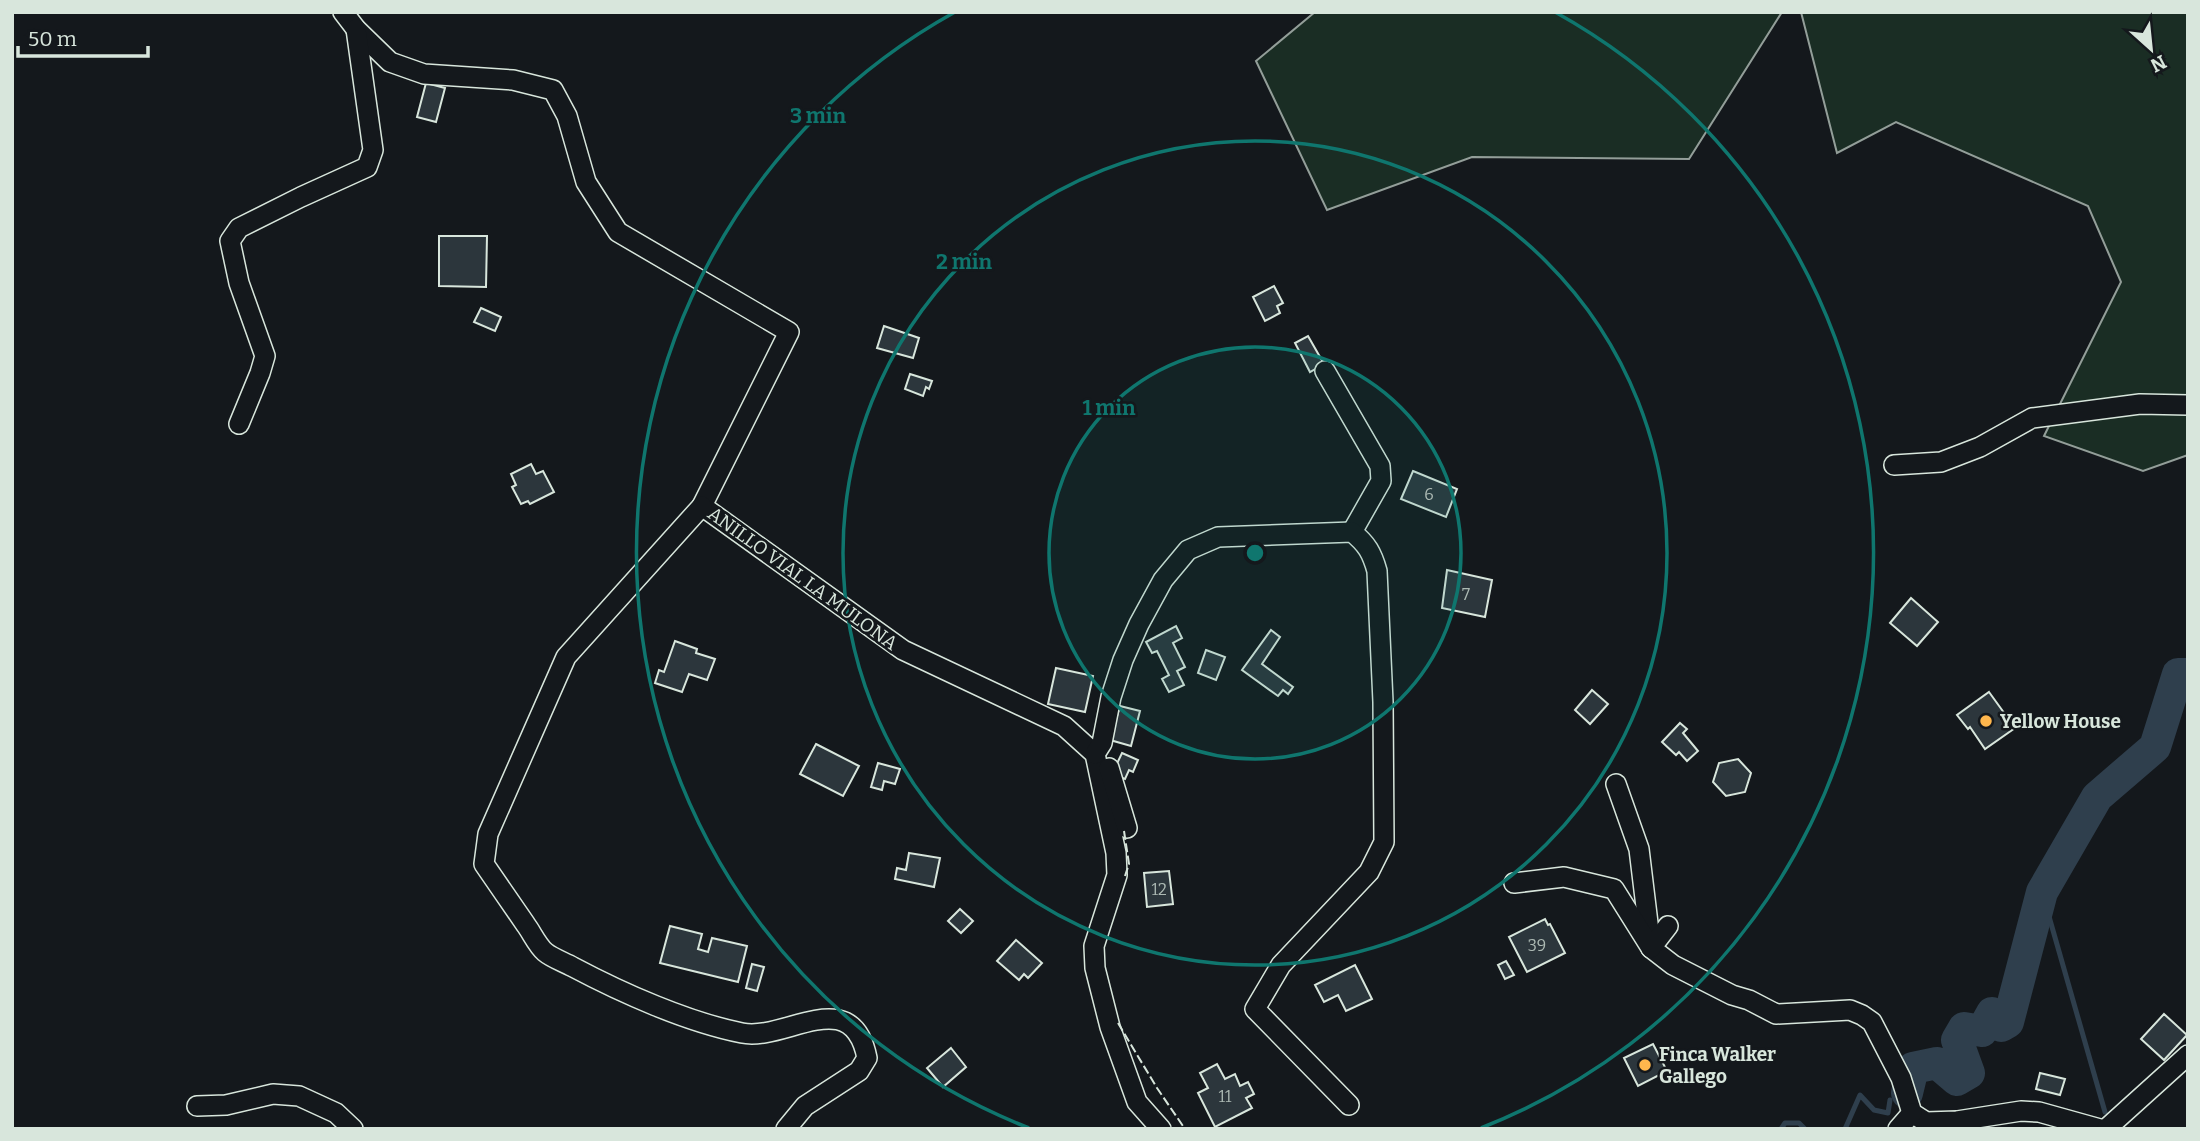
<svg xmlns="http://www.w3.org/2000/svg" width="2200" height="1141" font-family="Bitter,serif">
<rect width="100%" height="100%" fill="#14181c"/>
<!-- green -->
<g fill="#1a2d24" stroke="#939e99" stroke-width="2">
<path d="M1315 12H1782L1689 159 1472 157 1327 210 1256 61Z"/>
<path d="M1801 12H2188V455L2143 471 2044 436 2121 282 2088 206 1896 122 1837 153Z"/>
</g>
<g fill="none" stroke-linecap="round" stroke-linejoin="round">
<!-- stream -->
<g stroke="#2f3f4d" stroke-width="5">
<path d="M2042 892 2105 1112"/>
<path d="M1781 1129 1785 1123H1799L1805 1129"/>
<path d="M1845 1129 1860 1095 1874 1110 1888 1113 1890 1100"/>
</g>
<!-- river -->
<path stroke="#2f3f4d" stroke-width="32" d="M1907 1093 1913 1068 1937 1063 1957 1080 1969 1073 1957 1040 1964 1028 1982 1031 1992 1013 2001 1026 2008 1022 2042 892 2097 797 2155 747 2178 674H2188"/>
</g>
<!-- building -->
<g fill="#2c363c" stroke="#d8e6dc" stroke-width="2">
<path d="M426 83 445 88 436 122 417 117Z"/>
<path d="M439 236H487L486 287 439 286Z"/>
<path d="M1274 286 1283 303 1277 306 1280 313 1265 321 1253 297Z"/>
<path d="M481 308 501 317 495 331 474 322Z"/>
<path d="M884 326 919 338 913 358 877 348Z"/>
<path d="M1308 336 1324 364 1310 372 1295 343Z"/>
<path d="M910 374 932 381 929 389 926 387 923 396 905 389Z"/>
<path d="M531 464 536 474 543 471 554 492 530 504 528 501 521 504 512 487 516 485 511 474Z"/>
<path d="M1413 471 1457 489 1446 517 1401 499Z"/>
<path d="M1447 570 1492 580 1485 617 1442 608Z"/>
<path d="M1911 598 1938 622 1917 646 1890 623Z"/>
<path d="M1176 626 1182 638 1173 643 1185 667 1177 671 1184 685 1169 692 1162 679 1169 675 1157 651 1152 653 1146 642Z"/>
<path d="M1271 630 1280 637 1262 664 1293 687 1288 694 1283 690 1278 696 1242 670Z"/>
<path d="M675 641 697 649 696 653 715 659 707 680 689 674 682 692 655 683 659 670 664 672Z"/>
<path d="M1206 650 1225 657 1216 680 1198 673Z"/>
<path d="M1056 668 1093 676 1085 712 1048 704Z"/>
<path d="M1592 690 1608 704 1590 724 1575 710Z"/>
<path d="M1989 692 2015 728 1985 749 1970 727 1968 729 1957 715Z"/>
<path d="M1120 706 1140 711 1131 746 1110 740Z"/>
<path d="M1680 723 1687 729 1683 733 1698 751 1687 761 1679 752 1676 755 1662 742Z"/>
<path d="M816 744 859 766 843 796 800 774Z"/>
<path d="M1122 753 1138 760 1133 772 1129 770 1125 779 1112 774Z"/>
<path d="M1738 759 1751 773 1745 792 1726 796 1713 782 1719 763Z"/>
<path d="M878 763 900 769 895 784 884 781 882 790 871 787Z"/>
<path d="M909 853 940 858 934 887 895 879 897 868 906 870Z"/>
<path d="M1169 871 1173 904 1147 907 1144 873Z"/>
<path d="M960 909 973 921 961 933 948 921Z"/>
<path d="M1545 919 1548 925 1550 924 1565 953 1527 972 1509 937Z"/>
<path d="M670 926 702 934 698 949 708 952 712 938 747 946 738 982 660 963Z"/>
<path d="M1016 940 1042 963 1028 978 1024 974 1019 980 997 961Z"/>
<path d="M1506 961 1514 975 1505 979 1498 965Z"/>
<path d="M752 964 764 967 757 991 746 988Z"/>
<path d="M1355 965 1372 999 1346 1011 1338 995 1324 1002 1315 985Z"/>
<path d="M2164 1014 2187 1035 2164 1060 2141 1039Z"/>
<path d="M1653 1044 1667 1071 1638 1086 1624 1058Z"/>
<path d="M951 1048 966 1067 943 1087 927 1068Z"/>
<path d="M1217 1064 1225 1079 1235 1074 1240 1086 1248 1082 1254 1094 1246 1098 1252 1108 1215 1127 1198 1093 1208 1088 1200 1073Z"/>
<path d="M2040 1073 2065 1079 2060 1095 2036 1089Z"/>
</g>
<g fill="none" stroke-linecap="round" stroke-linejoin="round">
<defs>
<g id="minor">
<path d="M343 12 356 29 390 62 424 74 513 80 553 90 567 116 586 182 618 232 789 332 702 506 903 650 1064 726 1095 754 1116 853 1117 875 1094 946 1095 968 1110 1027 1137 1102 1161 1129"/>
<path d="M1325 371 1380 466 1381 481 1352 532"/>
<path d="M239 424 260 373 265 356 239 283 230 241 239 228 301 197 367 167 373 150 356 29"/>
<path d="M1894 465 1941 462 1980 447 2032 418 2140 404 2188 405"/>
<path d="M702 506 566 657 488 834 484 864C498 884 512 905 526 925 532 933 537 945 545 952 552 958 564 962 573 967 622 993 687 1022 742 1033 785 1042 852 982 867 1058L859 1071 805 1106 786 1129"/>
<path d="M1095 754 1102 743 1111 697 1123 660 1139 624 1163 580 1188 550 1218 537 1352 532C1367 544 1372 553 1377 571L1383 702 1384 842 1369 872 1281 965 1255 1009 1349 1105"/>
<path d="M1109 768 1127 828"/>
<path d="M1616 784 1639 849 1651 948 1673 965 1732 995 1749 1000 1776 1014 1850 1010 1862 1015 1872 1022 1901 1078 1912 1113 1926 1122 1957 1121 2021 1111 2039 1112 2100 1129"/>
<path d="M1514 883 1564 877 1614 889 1651 948 1668 926"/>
<path d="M197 1106 226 1105 273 1094 299 1096 336 1113 353 1129"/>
<path d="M1898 1129 1912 1113"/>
<path d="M2106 1129 2188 1055"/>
</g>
</defs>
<!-- minor casing -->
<use href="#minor" stroke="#d8e6dc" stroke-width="22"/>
<!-- minor -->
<use href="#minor" stroke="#14181c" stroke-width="19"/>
<!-- fence -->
<g stroke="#d8e6dc" stroke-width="2" stroke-dasharray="9 3.5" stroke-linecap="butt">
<path d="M1124 831 1129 864 1125 876"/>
<path d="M1118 1023 1157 1088 1185 1129"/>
</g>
</g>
<!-- distance rings -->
<circle cx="1255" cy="553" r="206" fill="#0f766e" fill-opacity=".12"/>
<g fill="none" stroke="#0f766e" stroke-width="3.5">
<circle cx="1255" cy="553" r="206"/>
<circle cx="1255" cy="553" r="412"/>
<path d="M1029 1128A618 618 0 0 1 955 12M1555 12A618 618 0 0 1 1481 1128"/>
</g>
<!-- markers -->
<g fill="#ffb74d" stroke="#14181c" stroke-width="2.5">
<circle cx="1986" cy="721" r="7"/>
<circle cx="1645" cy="1065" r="7"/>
</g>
<g text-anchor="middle" stroke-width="5" stroke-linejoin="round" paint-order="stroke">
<!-- number labels -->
<g font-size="16" fill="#adbab4">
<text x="1429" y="500">6</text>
<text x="1466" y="600">7</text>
<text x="1159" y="895">12</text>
<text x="1537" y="951">39</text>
<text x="1225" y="1102">11</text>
</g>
<!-- street labels -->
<g font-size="19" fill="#d8e6dc" stroke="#14181c">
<text transform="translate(803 578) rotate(36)" y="7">ANILLO VIAL LA MULONA</text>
</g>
<!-- poi labels -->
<g font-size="19" font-weight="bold" fill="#d8e6dc" stroke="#14181c" text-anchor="start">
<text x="2000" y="728">Yellow House</text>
<text x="1659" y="1061">Finca Walker<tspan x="1659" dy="22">Gallego</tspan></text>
</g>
</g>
<circle cx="1255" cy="553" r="10" fill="#0f766e" stroke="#14181c" stroke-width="3.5"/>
<g font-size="21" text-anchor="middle" font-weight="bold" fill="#0f766e" stroke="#14181c" stroke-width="5" stroke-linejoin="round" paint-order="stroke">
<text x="818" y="123">3 min</text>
<text x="964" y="269">2 min</text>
<text x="1109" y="415">1 min</text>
</g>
<!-- border -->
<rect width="2200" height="1141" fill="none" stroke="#d8e6dc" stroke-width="28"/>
<!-- north arrow -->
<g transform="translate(2151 49) rotate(153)" stroke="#14181c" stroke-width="5" paint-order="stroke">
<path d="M0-5L12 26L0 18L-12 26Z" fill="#d8e6dc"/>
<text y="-10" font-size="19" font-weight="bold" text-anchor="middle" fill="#d8e6dc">N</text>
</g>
<!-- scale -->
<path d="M18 46v10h130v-10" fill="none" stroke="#d8e6dc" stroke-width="3.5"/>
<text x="28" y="46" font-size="21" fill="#d8e6dc" stroke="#14181c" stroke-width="5" paint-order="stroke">50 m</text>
</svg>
